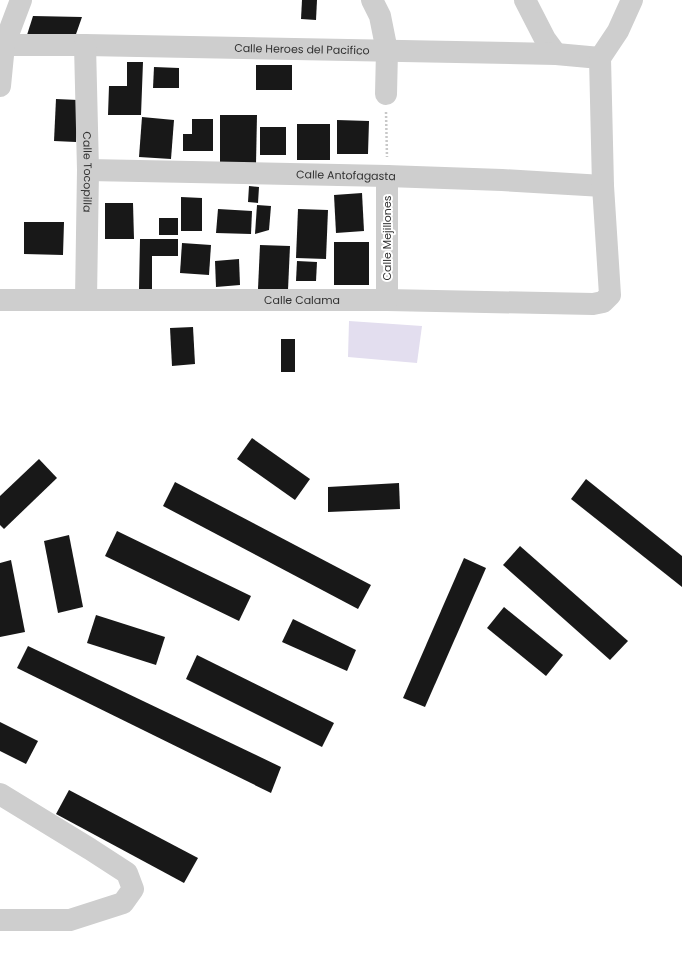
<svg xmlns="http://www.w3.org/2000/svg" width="682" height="958" font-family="Poppins,sans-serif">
<rect width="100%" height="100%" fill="#fff"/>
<!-- green -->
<path fill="#e3deef" d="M349 321 422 326 417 363 348 357Z"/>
<!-- building -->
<g fill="#181818">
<path d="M302 0H317L316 20 301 19Z"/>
<path d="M33 16 82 17 75 37 27 35Z"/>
<path d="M127 62H143L141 115H108L109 86H127Z"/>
<rect x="256" y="65" width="36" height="25"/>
<path d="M154 67 179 68V88H153Z"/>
<path d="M56 99 78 100 76 142 54 141Z"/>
<path d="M220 115H257L256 164H220Z"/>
<path d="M142 117 174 120 171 159 139 157Z"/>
<path d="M192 119H213V151H183V134H192Z"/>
<path d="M337 120 369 121 368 154H337Z"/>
<rect x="297" y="124" width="33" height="36"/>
<rect x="260" y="127" width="26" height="28"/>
<path d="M249 186 259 187 258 203 248 202Z"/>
<path d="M362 193 364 231 336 233 334 195Z"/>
<path d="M181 197 202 198V231H181Z"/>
<path d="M105 203H133L134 239H105Z"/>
<path d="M257 205 271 206 269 230 255 234Z"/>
<path d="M218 209 252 211 251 234 216 233Z"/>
<path d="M298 209 328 210 326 259 296 258Z"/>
<rect x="159" y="218" width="19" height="17"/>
<path d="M24 222H64L63 255 24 254Z"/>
<path d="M140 239H178V256H152V289H139Z"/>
<rect x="334" y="242" width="35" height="43"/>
<path d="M182 243 211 245 209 275 180 273Z"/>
<path d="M260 245 290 246 288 290 258 289Z"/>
<path d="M239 259 240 285 216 287 215 261Z"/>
<path d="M297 261 317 262 316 281H296Z"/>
<path d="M193 327 195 364 172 366 170 328Z"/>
<rect x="281" y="339" width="14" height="33"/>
<path d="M252 438 310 479 295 500 237 459Z"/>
<path d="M39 459 57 478 4 529 0 525V496Z"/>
<path d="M586 479 682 556V587L571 499Z"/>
<path d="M175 482 371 585 358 609 163 506Z"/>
<path d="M399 483 400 509 328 512V487Z"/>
<path d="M117 531 251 596 239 621 105 556Z"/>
<path d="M69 535 83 607 58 613 44 541Z"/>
<path d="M520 546 628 641 610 660 503 565Z"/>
<path d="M464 558 486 568 425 707 403 698Z"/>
<path d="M11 560 25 632 0 637V563Z"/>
<path d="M504 607 563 655 546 676 487 628Z"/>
<path d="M96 615 165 637 156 665 87 643Z"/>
<path d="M293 619 356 650 347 671 282 642Z"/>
<path d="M28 646 281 767 271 793 17 668Z"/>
<path d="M197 655 334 723 322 747 186 679Z"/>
<path d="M0 722 38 741 26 764 0 751Z"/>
<path d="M69 790 198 858 184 883 56 814Z"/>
</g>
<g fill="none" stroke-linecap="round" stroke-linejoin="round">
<!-- path -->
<path stroke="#c8c8c8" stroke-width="2.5" stroke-dasharray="2 2" stroke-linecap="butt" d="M386 112 387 157"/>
<!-- minor -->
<g stroke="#cecece" stroke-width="22">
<path d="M372 0 380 16 387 51 386 94"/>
<path d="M525 0 545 39 556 54"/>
<path id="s1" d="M0 45H85L556 54 600 58"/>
<path id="s2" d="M85 45 88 170 86 299"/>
<path d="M0 86 4 45 21 0"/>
<path id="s3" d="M88 170 387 176 502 180 603 186"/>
<path id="s4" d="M0 300H387L593 304 603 302 610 295 603 186 600 58 618 31 632 0"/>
<path d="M387 300V176"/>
<path d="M0 794 90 849 127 873 133 889 123 903 70 920H0"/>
</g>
</g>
<g text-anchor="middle" stroke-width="4" stroke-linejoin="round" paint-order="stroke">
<!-- street labels -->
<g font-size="11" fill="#313131" stroke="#fff">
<text dy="4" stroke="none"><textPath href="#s1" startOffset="302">Calle Heroes del Pacifico</textPath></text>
<text dy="4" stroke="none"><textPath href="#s2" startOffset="127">Calle Tocopilla</textPath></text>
<text dy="4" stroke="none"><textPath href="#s3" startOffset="258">Calle Antofagasta</textPath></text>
<text transform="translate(387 238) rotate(-90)" y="4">Calle Mejillones</text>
<text dy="4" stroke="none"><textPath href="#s4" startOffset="302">Calle Calama</textPath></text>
</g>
</g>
</svg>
